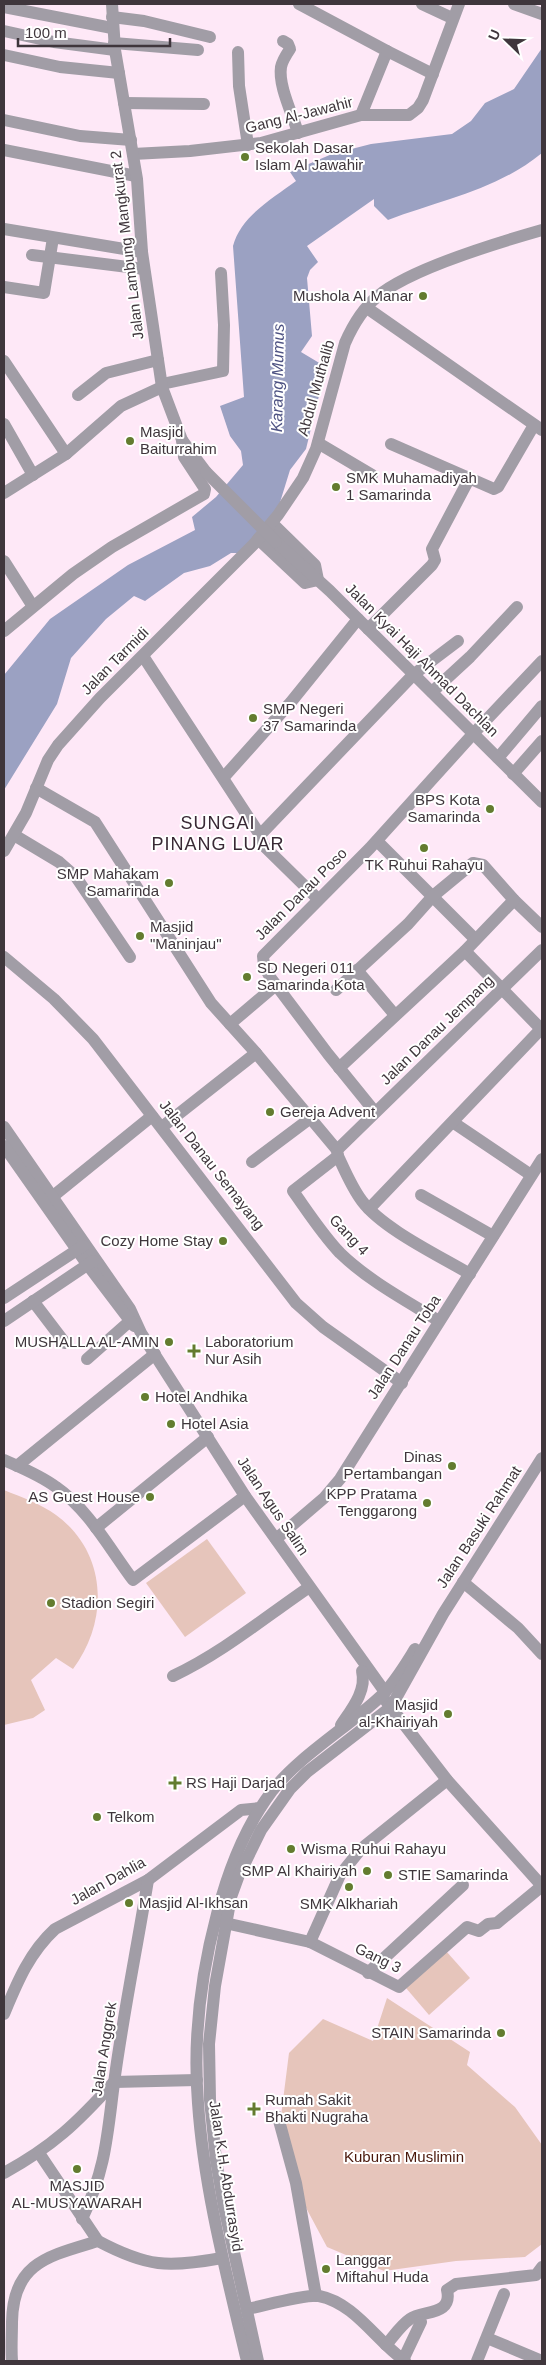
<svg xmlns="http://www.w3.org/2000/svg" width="546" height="2365" font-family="Arial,sans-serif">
<rect width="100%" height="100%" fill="#fee8f7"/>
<!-- green -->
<g fill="#e6c5bb">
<path d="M4 1490C21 1497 41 1504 56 1515 108 1553 109 1621 73 1669L56 1658 31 1680 45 1710 33 1718 4 1725Z"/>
<path d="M207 1539 246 1593 185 1637 146 1583Z"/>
<path d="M446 1951 470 1978 429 2015 406 1988Z"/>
<path d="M387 1998 470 2052 467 2065 515 2107 542 2145V2244L525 2257 456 2261 384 2271 327 2247 296 2189 280 2124 289 2053 323 2019 373 2041Z"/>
</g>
<!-- water -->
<path fill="#9ba1c2" d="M542 48V153C497 190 441 200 388 220L374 206V199L307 246 318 262 310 270 307 278 312 336 301 352 326 367 306 449 290 470 277 512 242 553H231L210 566 184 573 145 601 134 596 106 619 71 658 57 704 4 790V675L50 619 128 565 195 530 192 517 216 497 243 465 241 451 230 436 220 406 244 397 233 246C241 216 272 199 296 181L290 172 332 154 371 144 452 134 471 121 485 103 514 89Z"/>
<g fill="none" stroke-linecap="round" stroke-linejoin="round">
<!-- minor -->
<g stroke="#a19da6" stroke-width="12">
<path d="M299 4 387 51 361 115"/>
<path d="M422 4 452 18"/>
<path d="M514 4 542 14"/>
<path d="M4 7 112 28"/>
<path d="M112 17 144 21 210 37"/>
<path d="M4 31 54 42 115 50"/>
<path d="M283 41 288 44 290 49C286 55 282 61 281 67 278 86 293 115 298 133"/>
<path d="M114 43 198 50"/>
<path d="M387 51 433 74"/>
<path d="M238 52 239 86 248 145"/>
<path d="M4 55 60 67 119 73"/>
<path d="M124 103 204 104"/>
<path d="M4 120 80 136 131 140"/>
<path d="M4 150 136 176"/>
<path d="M133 154 190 151 261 143 361 115H409L418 108 423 100 459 4"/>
<path d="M4 229 142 252"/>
<path d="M32 255 144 269"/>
<path d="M4 287 44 293 53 238"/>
<path d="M367 308 542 430"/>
<path d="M4 361 66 454"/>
<path d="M162 384 223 371 224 325 221 273"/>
<path d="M78 395 106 373 158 360"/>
<path d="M4 424 33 475"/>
<path d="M318 443 372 475"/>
<path d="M391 444 494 489 498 487 534 425"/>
<path d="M4 493 66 454 121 406 162 387"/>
<path d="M258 539 305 583 318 580 315 565 272 523"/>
<path d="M4 561 32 605"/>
<path d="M368 629 432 565 435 560 432 549 469 479"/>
<path d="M4 631 73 574 112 547 204 494 205 489 184 457 182 440"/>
<path d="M143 656 260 835 263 845 318 899"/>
<path d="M432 692 470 657 517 607"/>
<path d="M498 758 542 706"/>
<path d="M513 774 542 741"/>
<path d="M224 777 291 702 358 619"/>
<path d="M36 788 95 822 211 1003 256 1053"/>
<path d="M14 835 59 862 76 877 130 957"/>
<path d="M260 835 413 675 458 641"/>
<path d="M377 841 475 939"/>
<path d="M465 951 541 1029"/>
<path d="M4 957 54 999 93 1039 296 1303 323 1327 402 1383"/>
<path d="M357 970 395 1015"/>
<path d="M336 990 408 924 433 896 473 863 483 865 514 900 542 927"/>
<path d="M230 1024 276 985"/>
<path d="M339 1068 465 951 514 900"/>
<path d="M375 1112 328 1054 270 977 264 966 263 956 370 848 473 734 542 661"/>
<path d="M454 1123 531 1175"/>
<path d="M162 1127 256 1053 337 1150 542 950"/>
<path d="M337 1150 338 1156C345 1171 352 1188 362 1201 383 1229 438 1255 470 1274"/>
<path d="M338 1156 293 1191C308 1212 322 1234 340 1253 369 1281 405 1300 439 1321"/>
<path d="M252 1162 312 1117"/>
<path d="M421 1195 493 1236"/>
<path d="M52 1197 152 1116"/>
<path d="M369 1209 542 1028"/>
<path d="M33 1301 65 1343"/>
<path d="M87 1359 130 1321"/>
<path d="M4 1460C22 1468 40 1475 56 1487 89 1510 109 1548 133 1580L245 1496"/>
<path d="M17 1466 155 1354"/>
<path d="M96 1528 208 1437"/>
<path d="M276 1539 324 1498 340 1479 542 1159"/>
<path d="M463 1582 518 1628 542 1654"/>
<path d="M173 1676C222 1653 264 1618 308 1588"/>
<path d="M225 1923 310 1942 399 1987 467 1927 479 1931 488 1924 497 1923 542 1886"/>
<path d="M310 1942 340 1875 361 1849 447 1780"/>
<path d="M368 1973 463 1885"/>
<path d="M4 2014C17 1983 29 1953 55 1929L148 1880 241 1810 260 1808"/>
<path d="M278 2117 296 2183 316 2296"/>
<path d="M39 2153 98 2241"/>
<path d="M4 2173C53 2146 77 2123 114 2082L197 2080"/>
<path d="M82 2219C106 2168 107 2137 114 2083 123 2015 137 1948 148 1880"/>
<path d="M247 2309C263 2306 306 2294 319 2296 355 2303 377 2342 405 2361"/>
<path d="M487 2338 542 2361"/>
<path d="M386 2345C393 2337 401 2325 410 2319 423 2310 453 2316 447 2290L456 2284 536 2275 542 2267"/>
<path d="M403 2360 421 2322"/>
<path d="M12 2361C11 2349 12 2335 12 2322 13 2262 49 2256 98 2241 147 2267 168 2268 222 2258"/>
<path d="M477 2361 504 2294"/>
</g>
<!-- tertiary -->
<g stroke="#a19da6" stroke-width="12">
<path d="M112 4 115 50 137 179 142 252 162 387 182 440 206 472"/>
<path d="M276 542 330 591 542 802"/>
<path d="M4 851 26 813 48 760 58 745 100 698 254 544 278 515 303 478 316 449 345 343C352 327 363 308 378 296 410 269 500 242 542 230"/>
<path d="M4 1127 130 1309 141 1333 245 1496 385 1692"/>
<path d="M4 1146 87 1264 134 1326"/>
<path d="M4 1298 83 1246"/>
<path d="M4 1321 93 1261"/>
<path d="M386 1701 447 1780 542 1886"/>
<path d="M341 1725C351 1710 367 1691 362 1671"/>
<path d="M247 2361C227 2276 204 2190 198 2103 193 2041 201 1974 217 1914 228 1871 245 1827 272 1791 298 1757 348 1727 380 1697 394 1684 405 1665 415 1649"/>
<path d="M258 2361 224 2207 216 2160 210 2100 209 2044 215 1986 231 1897 239 1875 261 1830 290 1789 307 1772 391 1707 443 1614 542 1458"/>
</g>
<!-- tertiary-bridge -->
<path stroke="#a19da6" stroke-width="12" d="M206 472 276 542"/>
</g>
<!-- markers -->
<g fill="#637c2f" stroke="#fff" stroke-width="2">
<circle cx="245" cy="157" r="5"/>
<circle cx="423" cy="296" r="5"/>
<circle cx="130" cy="441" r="5"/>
<circle cx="336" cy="487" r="5"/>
<circle cx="253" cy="718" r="5"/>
<circle cx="490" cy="809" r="5"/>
<circle cx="424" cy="848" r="5"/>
<circle cx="169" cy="883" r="5"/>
<circle cx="140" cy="936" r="5"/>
<circle cx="247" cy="977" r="5"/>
<circle cx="270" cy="1112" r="5"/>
<circle cx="223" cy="1241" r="5"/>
<circle cx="169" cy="1342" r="5"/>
<path d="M191.5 1343.5h5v5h5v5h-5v5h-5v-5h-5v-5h5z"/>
<circle cx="145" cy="1397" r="5"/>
<circle cx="171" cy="1424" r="5"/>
<circle cx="452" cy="1466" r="5"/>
<circle cx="150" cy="1497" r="5"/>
<circle cx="427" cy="1503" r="5"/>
<circle cx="51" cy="1603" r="5"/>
<circle cx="448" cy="1714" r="5"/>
<path d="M172.5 1775.5h5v5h5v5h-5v5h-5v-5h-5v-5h5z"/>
<circle cx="97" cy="1817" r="5"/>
<circle cx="291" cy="1849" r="5"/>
<circle cx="367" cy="1871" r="5"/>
<circle cx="388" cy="1875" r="5"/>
<circle cx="349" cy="1887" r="5"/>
<circle cx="129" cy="1903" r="5"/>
<circle cx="501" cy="2033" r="5"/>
<path d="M251.5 2101.5h5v5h5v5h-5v5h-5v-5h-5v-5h5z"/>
<circle cx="77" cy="2169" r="5"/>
<circle cx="326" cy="2269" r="5"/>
</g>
<g text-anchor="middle" stroke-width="4" stroke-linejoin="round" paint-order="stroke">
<!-- street labels -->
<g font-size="15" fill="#3f363c" stroke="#fff">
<text transform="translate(299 115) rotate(-14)" y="5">Gang Al-Jawahir</text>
<text transform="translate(127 245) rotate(-97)" y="5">Jalan Lambung Mangkurat 2</text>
<text transform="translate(316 388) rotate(-74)" y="5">Abdul Muthalib</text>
<text transform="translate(422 660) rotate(45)" y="5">Jalan Kyai Haji Ahmad Dachlan</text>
<text transform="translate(115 661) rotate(-45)" y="5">Jalan Tarmidi</text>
<text transform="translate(301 894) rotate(-45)" y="5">Jalan Danau Poso</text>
<text transform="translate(437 1030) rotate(-44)" y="5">Jalan Danau Jempang</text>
<text transform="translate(212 1165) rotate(52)" y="5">Jalan Danau Semayang</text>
<text transform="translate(349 1235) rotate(47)" y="5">Gang 4</text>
<text transform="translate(404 1347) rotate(-57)" y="5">Jalan Danau Toba</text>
<text transform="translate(273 1506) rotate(56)" y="5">Jalan Agus Salim</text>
<text transform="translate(479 1527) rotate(-57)" y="5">Jalan Basuki Rahmat</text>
<text transform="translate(108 1881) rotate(-29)" y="5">Jalan Dahlia</text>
<text transform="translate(378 1958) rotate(26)" y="5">Gang 3</text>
<text transform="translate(104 2049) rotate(-81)" y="5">Jalan Anggrek</text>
<text transform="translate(226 2176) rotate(81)" y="5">Jalan K.H. Abdurrasyid</text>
</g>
<!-- poi labels -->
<g font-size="15" fill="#3f363c" stroke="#fff" text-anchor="start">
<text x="255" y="153">Sekolah Dasar<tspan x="255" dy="17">Islam Al Jawahir</tspan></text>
<text x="413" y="301" text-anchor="end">Mushola Al Manar</text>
<text x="140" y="437">Masjid<tspan x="140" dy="17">Baiturrahim</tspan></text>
<text x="346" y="483">SMK Muhamadiyah<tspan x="346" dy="17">1 Samarinda</tspan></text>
<text x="263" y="714">SMP Negeri<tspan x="263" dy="17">37 Samarinda</tspan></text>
<text x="480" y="805" text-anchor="end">BPS Kota<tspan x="480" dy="17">Samarinda</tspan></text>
<text x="424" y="870" text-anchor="middle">TK Ruhui Rahayu</text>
<text x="159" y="879" text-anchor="end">SMP Mahakam<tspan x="159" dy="17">Samarinda</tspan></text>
<text x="150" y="932">Masjid<tspan x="150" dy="17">"Maninjau"</tspan></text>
<text x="257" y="973">SD Negeri 011<tspan x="257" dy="17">Samarinda Kota</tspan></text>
<text x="280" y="1117">Gereja Advent</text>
<text x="213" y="1246" text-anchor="end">Cozy Home Stay</text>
<text x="159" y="1347" text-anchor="end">MUSHALLA AL-AMIN</text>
<text x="205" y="1347">Laboratorium<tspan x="205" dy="17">Nur Asih</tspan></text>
<text x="155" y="1402">Hotel Andhika</text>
<text x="181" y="1429">Hotel Asia</text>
<text x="442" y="1462" text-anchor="end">Dinas<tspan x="442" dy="17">Pertambangan</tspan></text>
<text x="417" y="1499" text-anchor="end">KPP Pratama<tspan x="417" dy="17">Tenggarong</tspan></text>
<text x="140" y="1502" text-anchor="end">AS Guest House</text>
<text x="61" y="1608">Stadion Segiri</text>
<text x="438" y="1710" text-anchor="end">Masjid<tspan x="438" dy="17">al-Khairiyah</tspan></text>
<text x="186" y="1788">RS Haji Darjad</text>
<text x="107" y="1822">Telkom</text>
<text x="301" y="1854">Wisma Ruhui Rahayu</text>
<text x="357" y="1876" text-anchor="end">SMP Al Khairiyah</text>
<text x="398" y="1880">STIE Samarinda</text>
<text x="139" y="1908">Masjid Al-Ikhsan</text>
<text x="349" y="1909" text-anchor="middle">SMK Alkhariah</text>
<text x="491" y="2038" text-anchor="end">STAIN Samarinda</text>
<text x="265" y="2105">Rumah Sakit<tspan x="265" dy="17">Bhakti Nugraha</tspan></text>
<text x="77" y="2191" text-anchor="middle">MASJID<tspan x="77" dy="17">AL-MUSYAWARAH</tspan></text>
<text x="336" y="2265">Langgar<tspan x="336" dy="17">Miftahul Huda</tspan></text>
</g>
<!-- park labels -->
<g font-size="15" fill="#49180b" stroke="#fff">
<text x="404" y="2162">Kuburan Muslimin</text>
</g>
<!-- water labels -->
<g font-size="16" font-style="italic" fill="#4d5282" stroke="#fff">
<text transform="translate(277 378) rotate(-89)" y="6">Karang Mumus</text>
</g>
<!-- quarter labels -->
<g font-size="18" letter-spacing="1" fill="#392935" stroke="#fff">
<text x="218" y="829">SUNGAI<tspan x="218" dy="21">PINANG LUAR</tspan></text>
</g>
</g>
<!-- border -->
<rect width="546" height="2365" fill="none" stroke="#3f363c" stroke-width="10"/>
<!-- north arrow -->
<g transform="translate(506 40) rotate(293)" stroke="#ffffff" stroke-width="4" paint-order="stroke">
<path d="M0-4L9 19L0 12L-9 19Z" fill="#3f363c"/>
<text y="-8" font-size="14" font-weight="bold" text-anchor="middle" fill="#3f363c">U</text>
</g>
<!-- scale -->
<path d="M18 38v8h152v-8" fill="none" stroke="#3f363c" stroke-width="2.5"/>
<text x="25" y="38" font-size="15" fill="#3f363c" stroke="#ffffff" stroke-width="4" paint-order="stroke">100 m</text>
</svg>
